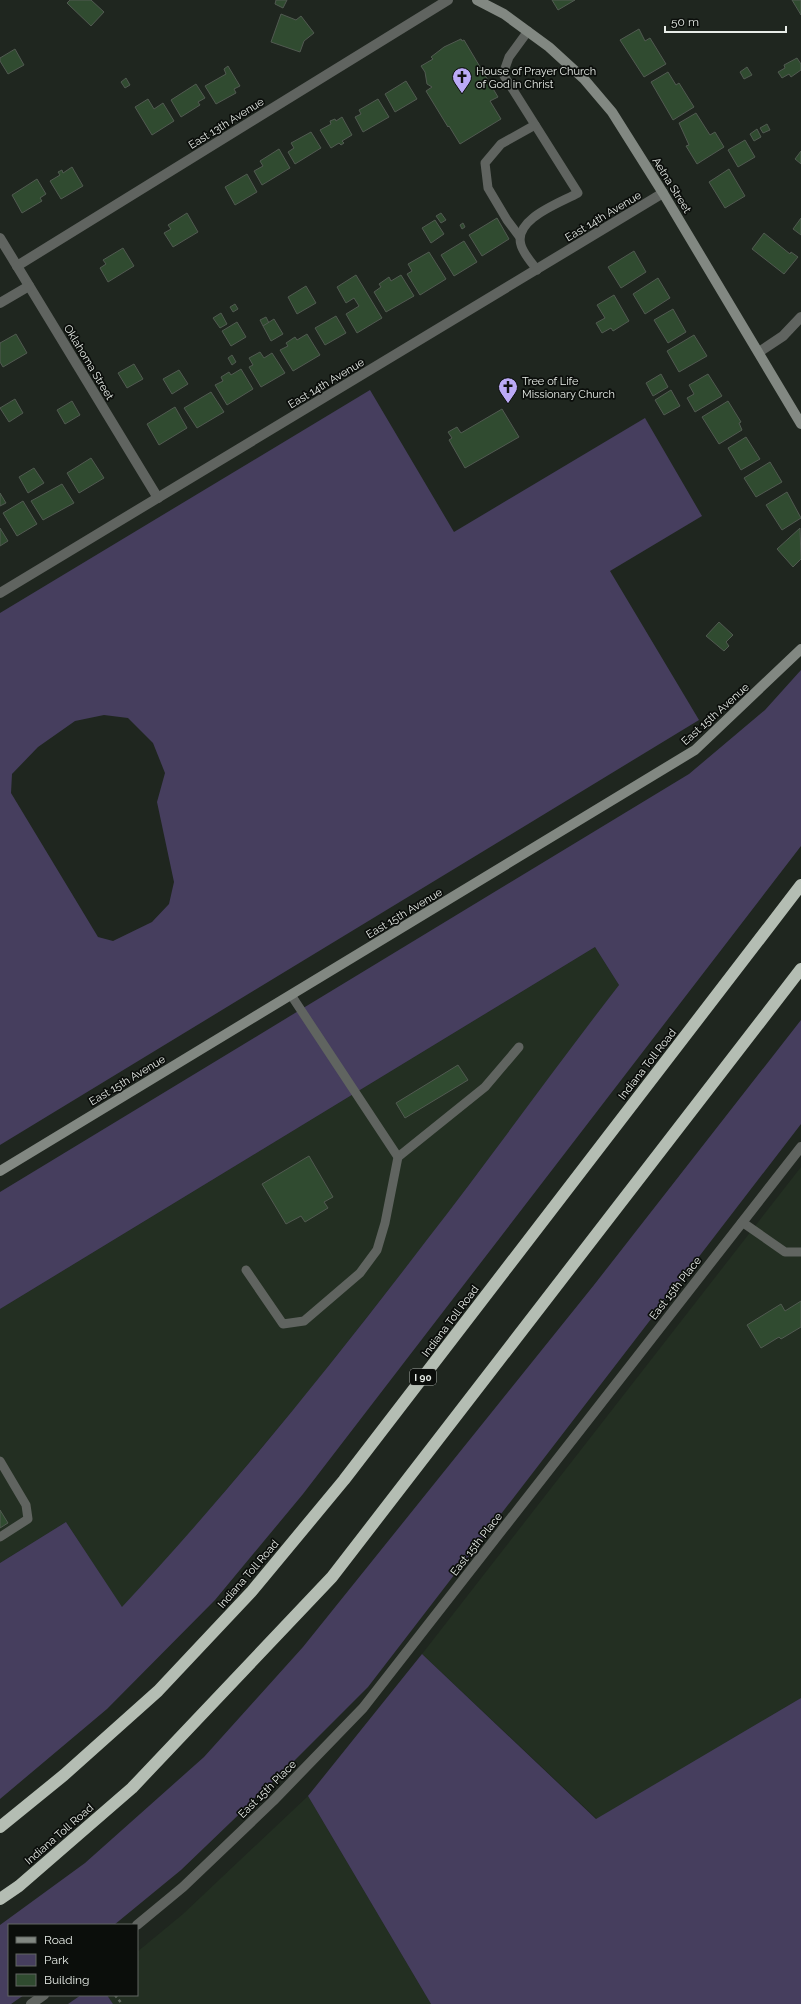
<svg xmlns="http://www.w3.org/2000/svg" width="801" height="2004" font-family="Raleway,sans-serif">
<rect width="100%" height="100%" fill="#1f261f"/>
<!-- built -->
<g fill="#232f22">
<path d="M595 947 619 985 427 1241 305 1396 185 1539 122 1608 66 1522 0 1563V1309Z"/>
<path d="M801 1167V1698L597 1819 422 1654Z"/>
<path d="M308 1796 431 2004H113L107 1995H137V1952L183 1914Z"/>
</g>
<!-- green -->
<g fill="#463e5e" fill-rule="evenodd">
<path d="M370 390 454 532 645 418 702 516 610 571 699 720 0 1145V613ZM104 715 128 718 153 743 165 773 157 802 174 882 169 904 152 922 113 941 98 937 11 793 12 774 38 747 75 721Z"/>
<path d="M801 670V846L303 1494 215 1600 107 1709 0 1799V1563L66 1522 122 1607C230 1491 330 1367 426 1241 492 1156 554 1069 619 985L595 947 0 1309V1192L689 774 765 710Z"/>
<path d="M801 1020V1124L368 1687 283 1772 181 1870 114 1925H9V1995H24L11 2004H0V1925L85 1863 204 1757 303 1647 594 1285Z"/>
<path d="M422 1654 596 1819 801 1698V2004H431L308 1796Z"/>
<path d="M81 1995H107L113 2004H68Z"/>
</g>
<!-- building -->
<g fill="#304b30" stroke="#515a51">
<path d="M70 0H91L104 12 91 26 67 3Z"/>
<path d="M276 0H287L283 8 275 4Z"/>
<path d="M552 0H575L558 10Z"/>
<path d="M792 0H801V15Z"/>
<path d="M281 14 296 20 301 16 314 33 304 41 300 52 271 42Z"/>
<path d="M639 29 645 41 650 38 666 64 644 77 620 40Z"/>
<path d="M461 39 462 41 464 40 498 97 490 101 501 119 460 144 449 126 448 127 426 91 432 87 427 84 425 72 421 66 433 59 431 57 444 47Z"/>
<path d="M15 49 24 65 8 74 0 61V58Z"/>
<path d="M797 58 801 64V70L791 77 789 74 782 78 778 72 785 68 784 65Z"/>
<path d="M228 66 240 86 234 89 236 93 216 104 205 86 226 74 224 69Z"/>
<path d="M747 67 752 75 744 79 740 72Z"/>
<path d="M668 72 676 85 679 83 694 107 673 120 651 82Z"/>
<path d="M126 78 130 85 125 88 121 82Z"/>
<path d="M406 81 417 99 395 112 385 94Z"/>
<path d="M196 84 205 98 198 102 200 105 181 117 171 100Z"/>
<path d="M148 99 154 109 163 103 174 121 152 135 135 107Z"/>
<path d="M378 99 389 117 363 132 355 117 361 114 359 110Z"/>
<path d="M696 113 710 135 715 132 724 147 697 164 686 146 689 145 679 123Z"/>
<path d="M342 117 352 135 342 141 344 143 341 145 339 143 331 148 320 130 331 124 330 121 335 119 336 121Z"/>
<path d="M767 124 770 130 763 133 760 128Z"/>
<path d="M757 129 761 137 754 141 750 134Z"/>
<path d="M311 132 321 148 295 164 288 152 294 148 291 143Z"/>
<path d="M745 140 755 157 738 167 728 150Z"/>
<path d="M279 149 290 168 262 185 254 171 263 166 260 161Z"/>
<path d="M801 151V164L795 159Z"/>
<path d="M72 167 83 186 61 199 50 181 60 175 58 172 62 170 63 173Z"/>
<path d="M729 169 745 196 725 208 709 182Z"/>
<path d="M247 174 257 192 235 205 225 187Z"/>
<path d="M37 179 46 194 40 198 42 201 22 213 12 195Z"/>
<path d="M187 213 198 232 173 247 164 233 171 229 168 225Z"/>
<path d="M441 213 446 220 441 223 436 216Z"/>
<path d="M497 218 509 239 482 256 469 235Z"/>
<path d="M801 218V235L793 229Z"/>
<path d="M435 220 444 234 431 243 422 228Z"/>
<path d="M463 223 465 227 462 229 460 225Z"/>
<path d="M764 233 790 254 791 252 798 257 784 274 752 249Z"/>
<path d="M464 241 477 262 454 276 441 255Z"/>
<path d="M123 248 134 266 108 282 100 268 106 264 103 260Z"/>
<path d="M634 251 646 272 621 288 608 267Z"/>
<path d="M429 252 446 279 420 295 407 274 412 271 408 264Z"/>
<path d="M356 275 382 318 357 333 346 314 359 306 354 298 346 303 337 287Z"/>
<path d="M401 275 414 296 386 312 374 292 381 287 379 284 389 277 391 281Z"/>
<path d="M658 278 670 298 645 314 633 294Z"/>
<path d="M306 286 316 303 297 314 288 297Z"/>
<path d="M614 295 629 321 613 331 611 328 602 333 596 323 605 318 597 305Z"/>
<path d="M235 304 238 309 233 312 230 307Z"/>
<path d="M673 309 686 332 668 343 654 320Z"/>
<path d="M221 313 227 324 220 328 213 318Z"/>
<path d="M336 316 346 333 325 345 315 328Z"/>
<path d="M266 317 269 323 263 326 260 320Z"/>
<path d="M274 319 283 334 271 341 263 326Z"/>
<path d="M237 322 246 337 231 346 222 331Z"/>
<path d="M16 334 27 353 3 367 0 362V343Z"/>
<path d="M307 334 320 355 293 371 280 350 288 346 286 343 295 337 297 340Z"/>
<path d="M694 335 707 356 679 372 667 351Z"/>
<path d="M260 352 264 358 272 353 285 373 261 387 249 367 253 365 249 358Z"/>
<path d="M232 355 236 362 232 365 228 358Z"/>
<path d="M134 364 143 379 127 388 118 373Z"/>
<path d="M241 369 253 389 227 405 215 385 223 381 221 377 229 372 231 375Z"/>
<path d="M179 370 188 384 172 394 163 379Z"/>
<path d="M661 374 668 387 653 396 646 383Z"/>
<path d="M708 374 722 396 695 412 687 398 694 394 689 385Z"/>
<path d="M671 390 680 406 664 415 655 400Z"/>
<path d="M211 392 224 412 197 428 184 408Z"/>
<path d="M15 399 23 413 9 422 0 408Z"/>
<path d="M72 401 80 415 65 424 57 410Z"/>
<path d="M728 401 741 422 739 423 742 430 719 444 702 417Z"/>
<path d="M175 407 187 428 159 445 147 424Z"/>
<path d="M502 409 519 437 465 468 449 440 452 438 448 432 457 427 461 433Z"/>
<path d="M746 437 760 459 741 470 728 448Z"/>
<path d="M91 458 104 478 79 493 67 473Z"/>
<path d="M770 462 782 482 756 497 744 478Z"/>
<path d="M34 468 44 483 28 493 19 477Z"/>
<path d="M62 484 74 503 43 520 31 501Z"/>
<path d="M787 492 801 518 782 530 766 505Z"/>
<path d="M0 493 6 503 0 506Z"/>
<path d="M23 501 37 524 17 536 3 513Z"/>
<path d="M0 528 8 541 0 546Z"/>
<path d="M800 528 801 559 793 567 777 549Z"/>
<path d="M719 622 733 635 726 642 729 646 724 651 706 636Z"/>
<path d="M458 1065 468 1080 405 1118 396 1103Z"/>
<path d="M309 1156 333 1197 324 1202 328 1208 305 1222 301 1216 286 1224 262 1184Z"/>
<path d="M801 1301V1327L781 1339 779 1337 761 1348 747 1325 781 1304 785 1311Z"/>
<path d="M0 1510 8 1523 0 1528Z"/>
</g>
<g fill="none" stroke-linecap="round" stroke-linejoin="round">
<!-- path -->
<path stroke="#5f665f" stroke-width="2.5" stroke-dasharray="3 3" stroke-linecap="butt" d="M115 1995 122 2004"/>
<!-- lane -->
<g stroke="#606460" stroke-width="9">
<path d="M528 31 509 57 503 74 578 193C560 203 513 219 521 245 523 253 532 263 537 270"/>
<path d="M519 236 507 220 488 188 485 163 501 144 535 125"/>
<path d="M398 1157 485 1087 519 1047"/>
<path d="M742 1222 785 1252H801"/>
<path d="M246 1270 283 1324 304 1321 360 1273 377 1250 385 1223 398 1157 291 995"/>
<path d="M0 1461 26 1505 28 1519 0 1537"/>
</g>
<!-- street -->
<g stroke="#606460" stroke-width="10">
<path d="M0 238 158 498"/>
<path d="M17 266 448 0"/>
<path d="M0 303 29 286"/>
<path d="M759 352 783 336 801 317"/>
<path d="M0 593 663 193"/>
<path d="M137 1925 183 1887 273 1801 363 1708 801 1147"/>
<path d="M31 2004 44 1995"/>
</g>
<!-- secondary -->
<g stroke="#828882" stroke-width="10">
<path d="M477 0 504 14 549 47 584 79 612 112 663 193 801 424"/>
<path d="M0 1171 695 750 801 649"/>
</g>
<!-- highway -->
<g stroke="#b4bdb3" stroke-width="12">
<path d="M0 1827 64 1775 158 1691 252 1591 344 1480 801 885"/>
<path d="M0 1899 19 1886 132 1788 332 1577 801 969"/>
</g>
</g>
<!-- icons -->
<defs>
<symbol id="church-pin" viewBox="-11 -11 22 30"><path d="M0 17L-7.5 6A9.5 9.5 0 1 1 7.5 6Z" fill="#bbaaf6" stroke="#0b0e0b"/><path d="M-1.2-6h2.4v3.5h3.3v2.4h-3.3V6h-2.4V-.1h-3.3v-2.4h3.3Z" fill="#111"/></symbol>
</defs>
<g fill-rule="evenodd">
<use href="#church-pin" x="451" y="66" width="22" height="30"/>
<use href="#church-pin" x="497" y="376" width="22" height="30"/>
</g>
<g text-anchor="middle" stroke-width="3.5" stroke-linejoin="round" paint-order="stroke">
<!-- shield labels -->
<rect fill="#0b0e0b" stroke="#a5a9a5" stroke-width="1" x="410" y="1369" width="26" height="16" rx="3"/>
<g font-size="10" font-weight="bold" fill="#e7ece7">
<text x="423" y="1381">I 90</text>
</g>
<!-- poi labels -->
<g font-size="11" fill="#e7ece7" stroke="#0b0e0b" text-anchor="start">
<text x="476" y="75">House of Prayer Church<tspan x="476" dy="13">of God in Christ</tspan></text>
<text x="522" y="385">Tree of Life<tspan x="522" dy="13">Missionary Church</tspan></text>
</g>
<!-- street labels -->
<g font-size="11" fill="#e7ece7" stroke="#0b0e0b">
<text transform="translate(226 123) rotate(-32)" y="4">East 13th Avenue</text>
<text transform="translate(672 185) rotate(58)" y="4">Aetna Street</text>
<text transform="translate(603 216) rotate(-31)" y="4">East 14th Avenue</text>
<text transform="translate(89 362) rotate(59)" y="4">Oklahoma Street</text>
<text transform="translate(326 383) rotate(-31)" y="4">East 14th Avenue</text>
<text transform="translate(715 714) rotate(-42)" y="4">East 15th Avenue</text>
<text transform="translate(404 913) rotate(-31)" y="4">East 15th Avenue</text>
<text transform="translate(647 1064) rotate(-52)" y="4">Indiana Toll Road</text>
<text transform="translate(127 1080) rotate(-31)" y="4">East 15th Avenue</text>
<text transform="translate(675 1288) rotate(-52)" y="4">East 15th Place</text>
<text transform="translate(450 1321) rotate(-53)" y="4">Indiana Toll Road</text>
<text transform="translate(476 1544) rotate(-52)" y="4">East 15th Place</text>
<text transform="translate(248 1574) rotate(-49)" y="4">Indiana Toll Road</text>
<text transform="translate(267 1789) rotate(-45)" y="4">East 15th Place</text>
<text transform="translate(59 1834) rotate(-41)" y="4">Indiana Toll Road</text>
</g>
</g>
<!-- legend -->
<rect x="8" y="1924" width="130" height="72" fill="#0b0e0b" stroke="#636763"/>
<rect x="16" y="1937" width="20" height="6" fill="#828882" stroke="#636763"/>
<text x="44" y="1944" font-size="12" fill="#e7ece7">Road</text>
<rect x="16" y="1954" width="20" height="12" fill="#463e5e" stroke="#636763"/>
<text x="44" y="1964" font-size="12" fill="#e7ece7">Park</text>
<rect x="16" y="1974" width="20" height="12" fill="#304b30" stroke="#636763"/>
<text x="44" y="1984" font-size="12" fill="#e7ece7">Building</text>
<!-- scale -->
<path d="M665 26v6h121v-6" fill="none" stroke="#e7ece7" stroke-width="2"/>
<text x="671" y="26" font-size="12" fill="#e7ece7" stroke="#0b0e0b" stroke-width="3" paint-order="stroke">50 m</text>
</svg>
